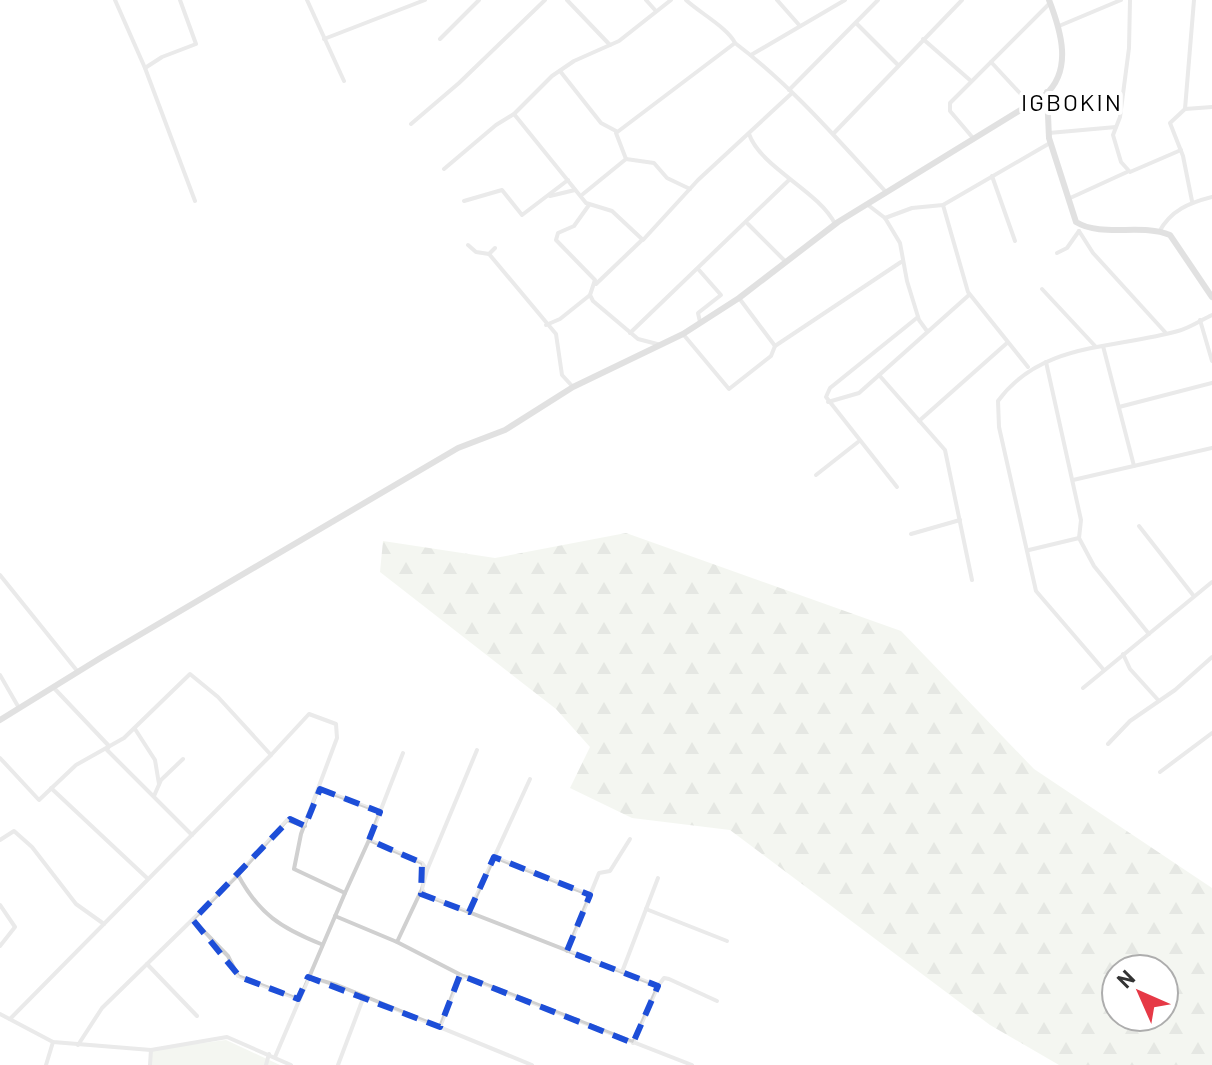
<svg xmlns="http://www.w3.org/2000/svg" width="1212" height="1065" font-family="Barlow,sans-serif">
<defs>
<pattern id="forest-firs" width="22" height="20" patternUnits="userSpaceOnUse" patternTransform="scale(2)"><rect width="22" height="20" fill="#e6ecdf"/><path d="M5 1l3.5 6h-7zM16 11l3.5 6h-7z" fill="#c6cbc0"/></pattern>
</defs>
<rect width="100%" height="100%" fill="#fff"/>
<!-- green -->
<path fill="#e6ecdf" d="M226 1040 280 1065H150L151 1050Z"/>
<!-- forest -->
<path fill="url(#forest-firs)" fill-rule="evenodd" d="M626 533 901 631 1034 769 1212 888V1065H1059L990 1025 730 830 632 818 570 788 590 747 556 709 380 572 383 541 495 558ZM1116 969H1164V1017H1116Z"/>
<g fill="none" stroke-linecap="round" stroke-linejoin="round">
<!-- street -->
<g stroke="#d0d0d0" stroke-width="4">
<path d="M115 0 145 68 195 201"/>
<path d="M307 0 344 81"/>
<path d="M567 0 610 45"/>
<path d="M646 0 655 10"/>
<path d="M686 0C700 13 728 28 735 43"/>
<path d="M777 0 800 26"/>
<path d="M1130 0 1129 48 1120 117 1113 135 1121 162 1130 172 1181 150"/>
<path d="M856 23 898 65"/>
<path d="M1059 26 1121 0"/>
<path d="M324 39 425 0"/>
<path d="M440 39 479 0"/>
<path d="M923 39 971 81"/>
<path d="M751 55 845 0"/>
<path d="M991 62 1030 104"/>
<path d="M145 68 162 57 196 44 180 0"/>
<path d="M560 71 601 123 616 131"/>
<path d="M789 90 878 0"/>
<path d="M1185 109 1194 0"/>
<path d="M514 114 586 203 612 211 643 240 698 180 792 93"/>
<path d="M411 124 459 83 545 0"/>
<path d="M834 133 962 0"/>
<path d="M1049 133 1116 127"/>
<path d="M749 134C761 168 819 191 835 224"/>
<path d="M973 138 950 111V103L1050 3"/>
<path d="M626 159 654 163 667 178 690 189"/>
<path d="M444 169 496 125 514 114 552 76 574 61 619 41 671 0"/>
<path d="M992 176 1015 241"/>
<path d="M583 194 626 159 616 133 735 43C792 86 838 140 886 192"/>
<path d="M550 196 575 190"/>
<path d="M1068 199 1127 172"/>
<path d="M464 201 502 190 522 215 568 180"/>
<path d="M1192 201 1183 156 1170 123 1185 109 1212 107"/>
<path d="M589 205 574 226 558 233 556 240 595 280 590 295 593 301 638 339 661 345"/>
<path d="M868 205 885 218 900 243 907 281 919 320 927 331"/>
<path d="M943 205 968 292 1028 367"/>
<path d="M885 218 912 208 943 205 1050 143"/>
<path d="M748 224 786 262"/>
<path d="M1079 231 1093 253 1165 332"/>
<path d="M1159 232C1171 210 1189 203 1212 197"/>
<path d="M468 245 476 252 489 254 556 334 562 375 573 387"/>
<path d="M1057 253 1067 248 1079 231"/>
<path d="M489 254 495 248"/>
<path d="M699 270 721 295 698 313 700 322"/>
<path d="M596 284 642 240"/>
<path d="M1042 289 1096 347"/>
<path d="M739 298 775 346 901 262"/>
<path d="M1200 320 1212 361"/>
<path d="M546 325 560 319 590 295"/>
<path d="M630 333 789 180"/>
<path d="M683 334 729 389 771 356 775 346"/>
<path d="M1103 346 1134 466"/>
<path d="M1046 362 1081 520 1079 538 1094 566 1149 634"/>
<path d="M879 375 945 450 972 580"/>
<path d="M828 402 859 393 969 295"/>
<path d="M1119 407 1212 383"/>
<path d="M919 421 1007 343"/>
<path d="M816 475 858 442"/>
<path d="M1073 480 1212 448"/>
<path d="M897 487 826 397 830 388 918 317"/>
<path d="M1139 526 1193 595"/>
<path d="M911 534 960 520"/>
<path d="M1029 550 1079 538"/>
<path d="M0 575 78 672"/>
<path d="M1123 654 1130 669 1159 701"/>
<path d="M1103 669 1036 591 999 427 998 401C1041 342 1114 349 1178 331 1190 328 1201 320 1212 315"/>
<path d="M0 675 19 708"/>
<path d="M53 687 109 746 107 750 192 835"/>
<path d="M1083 688 1212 582"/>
<path d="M135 729 155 760 159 784"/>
<path d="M1108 744 1130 721 1175 690 1212 657"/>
<path d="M0 758 39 800 76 765 124 738 190 674 218 697 271 755 309 714 336 724 337 738 301 834 294 869 345 893 275 1057"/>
<path d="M1160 772 1212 733"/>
<path d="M51 788 147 878"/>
<path d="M320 789 380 812"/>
<path d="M154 796 161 780 183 759"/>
<path d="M0 840 14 831 32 847 76 904 104 924"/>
<path d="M369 840 403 753"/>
<path d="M494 857 590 895"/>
<path d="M427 870 477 750"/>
<path d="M238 875C259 914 281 928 321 944"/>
<path d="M421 891 397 942 463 976"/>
<path d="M345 893 369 840 422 863 427 870 422 889 425 895 658 986 633 1043"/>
<path d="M0 905 15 927 0 946"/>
<path d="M646 909 727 941"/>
<path d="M469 912 530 779"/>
<path d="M335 916 397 942"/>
<path d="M193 920 228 956 238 976 298 999"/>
<path d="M567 951 599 873 610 871 630 839"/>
<path d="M147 964 197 1016"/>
<path d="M622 972 658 878"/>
<path d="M308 977 337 985 532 1065"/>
<path d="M658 986 664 978 669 979 717 1001"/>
<path d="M0 1014 53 1042 151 1050 227 1037 291 1065"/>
<path d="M10 1019 271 755"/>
<path d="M440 1027 457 983 464 976 692 1065"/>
<path d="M78 1045 102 1008 238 875 287 820 305 826"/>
<path d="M46 1065 53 1042"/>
<path d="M150 1065 151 1050"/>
<path d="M266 1065 269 1054"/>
<path d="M338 1065 364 996"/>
</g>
<!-- secondary -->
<g stroke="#bdbdbd" stroke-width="6">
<path d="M1047 92 1049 138 1076 222C1102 238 1141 223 1170 235L1212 297"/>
<path d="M0 720 102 657 458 448 505 430 573 387 683 334 739 298 838 222 1045 95C1073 70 1061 31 1049 0"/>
</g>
</g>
<!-- marked area -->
<path d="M0 0H1212V1065H0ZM320 789 380 812 369 840 422 863 421 894 469 912 494 857 590 895 567 951 658 986 633 1043 460 975 440 1027 308 977 298 999 240 977 193 920 290 819 305 826Z" fill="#fff" fill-opacity=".55" fill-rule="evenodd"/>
<path fill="none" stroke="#1d4ed8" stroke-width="6" stroke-dasharray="16 10" stroke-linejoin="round" d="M320 789 380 812 369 840 422 863 421 894 469 912 494 857 590 895 567 951 658 986 633 1043 460 975 440 1027 308 977 298 999 240 977 193 920 290 819 305 826Z"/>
<g text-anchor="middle" stroke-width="8" stroke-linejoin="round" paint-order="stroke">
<!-- quarter labels -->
<g font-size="24" letter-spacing="2" fill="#000" stroke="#fff">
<text x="1072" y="111">IGBOKIN</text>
</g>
</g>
<!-- north arrow -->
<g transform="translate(1140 993) rotate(315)"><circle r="38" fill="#ffffff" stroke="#adadad" stroke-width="2"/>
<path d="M0-6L14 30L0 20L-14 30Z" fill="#e63946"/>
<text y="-12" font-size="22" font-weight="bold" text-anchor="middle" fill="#333333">N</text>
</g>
</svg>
